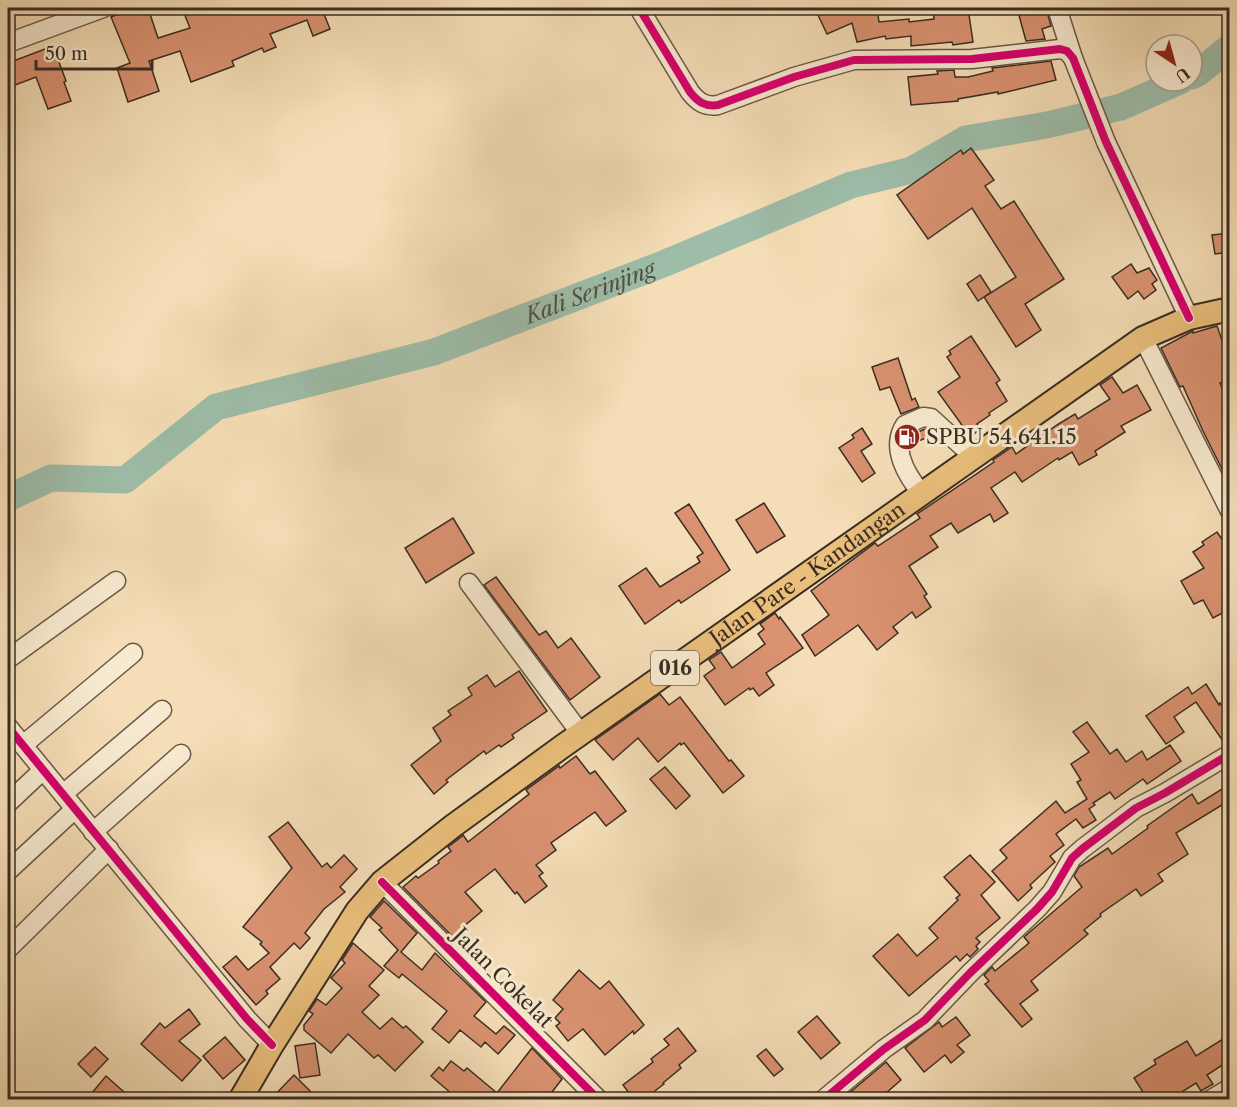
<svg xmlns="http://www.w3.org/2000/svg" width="1237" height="1107" font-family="'Libre Caslon Text',serif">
<rect width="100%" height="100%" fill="#f5deb7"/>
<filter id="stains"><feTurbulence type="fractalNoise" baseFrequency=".00333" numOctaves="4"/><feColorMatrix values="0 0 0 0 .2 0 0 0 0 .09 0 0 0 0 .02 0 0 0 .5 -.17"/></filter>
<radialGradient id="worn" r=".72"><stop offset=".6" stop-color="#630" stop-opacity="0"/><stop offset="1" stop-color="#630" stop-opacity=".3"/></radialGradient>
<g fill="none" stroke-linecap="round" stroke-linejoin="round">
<!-- river -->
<g stroke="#9dbda9" stroke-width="27">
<path d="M1192 76 1198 73 1230 47"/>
<path id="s1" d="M8 498 51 478 125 480 216 407 434 352 663 264 851 185 912 170 966 139 1047 125 1121 107 1180 81"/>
</g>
</g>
<!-- building -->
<g fill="#da9271" stroke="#392d23" stroke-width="1.5">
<path d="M133 8H148L158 38 190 28 182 8 338 9 324 14 330 29 313 36 307 20 270 34 276 47 264 52 262 48 232 61 234 66 191 82 180 51 149 61 159 91 128 102 117 68 130 63 111 17Z"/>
<path d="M835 8H877L879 22 909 19V22L934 19 933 8H968L973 42 953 45 952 42 911 46V36L886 39 885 36 857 42 852 23 827 34 818 15Z"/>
<path d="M1017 8H1046L1051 26 1042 29 1045 39 1026 41Z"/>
<path d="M53 46 66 81 64 82 71 101 48 109 36 77 10 87 8 79V63Z"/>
<path d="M1051 61 1056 80 998 94V92L958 99V101L911 105 908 77 938 74 937 71 954 70 955 77H968L993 71 992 68Z"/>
<path d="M971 148 994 180 985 186 1001 209 1014 201 1064 279 1025 304 1041 330 1016 347 984 297 1016 277 972 208 928 239 897 195 961 150 963 154Z"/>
<path d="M1230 233V252L1215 254 1212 235Z"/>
<path d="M1131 264 1137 273 1149 268 1157 280 1152 284 1156 290 1144 299 1138 291 1128 299 1112 277Z"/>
<path d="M980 275 991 292 978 301 967 284Z"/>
<path d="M1217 326 1230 363V380L1220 383 1230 406 1222 410 1230 427V485L1203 431 1183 386 1180 387 1161 348 1193 331V333Z"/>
<path d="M971 336 1000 380 996 383 1007 401 989 413 990 415 977 424 981 429 969 437 959 426 962 425 938 392 960 377 947 357 951 354 949 351Z"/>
<path d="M898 358 912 400 915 398 919 407 901 414 890 387 880 390 872 367Z"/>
<path d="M1112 377 1123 393 1137 385 1151 410 1121 426 1125 432 1095 451 1097 455 1079 465 1072 452 1059 460 1058 458 1022 482 1015 472 991 488 1008 513 994 522 990 514 958 533 951 523 930 536 938 547 909 566 927 594 924 596 931 607 916 618 912 612 893 627 898 633 877 650 858 625 815 656 802 635 829 615 811 591 875 543 878 546 920 518 917 514 994 462 993 460 1012 447 1016 454 1057 425 1075 414 1078 419 1110 399 1100 385Z"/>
<path d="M862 428 872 444 861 451 875 473 862 482 839 448 854 438 852 435Z"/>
<path d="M925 429 929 431 931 436 913 443 911 440 913 434Z"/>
<path d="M764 503 785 536 757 553 736 520Z"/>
<path d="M689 504 730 570 681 603 679 600 645 624 619 586 646 568 660 587 700 562 697 557 703 553 675 513Z"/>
<path d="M453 518 474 553 426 583 405 548Z"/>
<path d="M1217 532 1230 551V609L1213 618 1203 600 1194 604 1181 581 1204 568 1193 552 1204 545 1202 542Z"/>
<path d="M496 577 539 635 546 631 558 648 571 638 600 677 570 700 484 585Z"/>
<path d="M775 613 779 619 780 617 803 648 766 673 774 685 759 696 753 688 750 690 749 688 725 705 704 676 715 668 709 660 721 652 732 668 765 644 758 634 764 629 760 624Z"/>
<path d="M519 671 547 711 512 735 514 738 501 747 499 745 486 754 484 751 446 780 448 782 434 794 411 765 440 742 441 741 433 728 451 715 448 711 472 695 468 688 487 675 495 687Z"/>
<path d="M1206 684 1219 705 1220 703 1230 717V743L1225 744 1196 702 1174 717 1184 732 1166 744 1146 716 1188 687 1192 694Z"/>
<path d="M660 694 669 705 680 697 729 761 731 760 744 776 723 793 684 743 681 745 680 743 658 762 638 738 613 760 595 740Z"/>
<path d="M1087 722 1110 754 1117 749 1126 762 1142 751 1147 760 1170 745 1181 761 1147 784 1143 779 1115 799 1110 792 1093 803 1095 805 1089 809 1096 820 1083 828 1076 819 1056 834 1064 845 1050 856 1055 862 1030 885 1032 888 1018 901 992 871 1007 858 1000 850 1056 801 1065 813 1087 799 1077 782 1081 780 1071 764 1089 752 1073 732Z"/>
<path d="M576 756 590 774 595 771 626 811 606 826 595 812 551 843 556 850 536 865 543 873 539 876 547 886 525 903 517 892 515 894 495 869 465 892 482 911 462 928 464 931 455 939 403 887 416 876 418 878 439 863 438 861 451 851 448 847 461 837 463 835 468 842 529 794 526 790 559 766 560 768Z"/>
<path d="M665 767 690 796 676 809 650 779Z"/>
<path d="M1230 784V800L1176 833 1188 854 1158 874 1163 881 1141 896 1136 889 1100 914 1101 916 1084 930 1088 934 1031 981 1038 990 1020 1004 1032 1019 1022 1027 985 984 989 981 984 975 992 967 995 971 1029 943 1024 937 1082 887 1074 876 1079 867 1108 848 1112 854 1148 828 1147 826 1192 794 1198 804Z"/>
<path d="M288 822 322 867 327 863 331 868 344 855 357 869 340 887 345 892 324 909 305 933 310 938 300 949 294 943 270 967 280 979 266 991 268 994 256 1005 223 967 236 956 248 970 269 953 260 944 262 942 243 927 292 868 269 837Z"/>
<path d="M970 855 995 882 981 895 1000 918 976 938 980 942 976 946 978 949 970 957 967 954 960 961 956 956 909 996 873 956 898 934 917 956 938 938 929 928 958 900 956 898 960 895 944 877Z"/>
<path d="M384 901 417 933 401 952 422 970 435 953 486 1002 474 1016 496 1034 504 1026 515 1035 498 1054 485 1042 481 1047 460 1030 449 1043 432 1029 447 1011 402 974 399 978 384 966 398 950 379 930 382 928 370 917Z"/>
<path d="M353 943 384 970 369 986 379 995 362 1012 380 1029 392 1018 403 1028 406 1026 423 1042 395 1071 378 1055 374 1058 348 1034 331 1053 304 1030V1025L313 1014 309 1011 317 999 326 1005 342 988 331 978 345 963 342 960Z"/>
<path d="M579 970 600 989 609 981 644 1025 634 1034 633 1031 605 1055 583 1029 568 1041 556 1026 560 1023 555 1018 563 1009 553 1000Z"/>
<path d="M189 1009 200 1024 179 1041 201 1060 182 1081 141 1044 160 1023 165 1028Z"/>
<path d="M817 1016 840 1043 821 1059 798 1032Z"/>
<path d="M956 1017 970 1035 957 1045 964 1052 951 1063 945 1055 924 1072 905 1048 939 1022 942 1027Z"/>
<path d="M678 1028 696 1051 679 1065 681 1068 663 1083 664 1084 643 1100H634L623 1085 653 1062 651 1059 669 1045 664 1039Z"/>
<path d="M225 1037 245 1060 223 1079 203 1056Z"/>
<path d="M1223 1039 1230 1049V1060L1207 1075 1213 1084 1201 1091 1196 1083 1177 1095 1175 1093 1165 1100H1148L1134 1078 1156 1064 1154 1060 1187 1041 1196 1056Z"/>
<path d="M315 1043 320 1075 300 1078 295 1046Z"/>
<path d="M95 1047 108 1059 91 1077 78 1064Z"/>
<path d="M532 1048 562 1079 546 1100H459L431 1076 439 1067 443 1071 451 1061 464 1071 467 1068 497 1093Z"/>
<path d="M766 1049 783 1069 774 1076 757 1056Z"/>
<path d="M886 1062 901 1080 878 1100H841Z"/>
<path d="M294 1075 319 1100H270Z"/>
<path d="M106 1076 133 1100H86Z"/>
</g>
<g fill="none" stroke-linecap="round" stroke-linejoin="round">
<defs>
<g id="minor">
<path d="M639 8 690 92C698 102 705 107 718 105L794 77 854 60 972 59 1060 49 1067 51 1073 58 1106 142 1189 318"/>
<path d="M1057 8 1073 58"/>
<path d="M8 43 103 8"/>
<path d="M1143 338 1230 511"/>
<path d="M922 494C907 476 890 448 905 425L923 417 931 418 974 457"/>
<path d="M469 583 581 734"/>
<path d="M8 659 116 581"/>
<path d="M8 727 247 1019 272 1045"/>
<path d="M23 745 133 653"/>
<path d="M63 794 162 710"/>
<path d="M8 803 43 770"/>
<path d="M93 832 181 754"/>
<path d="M8 871 75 809"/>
<path d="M382 882 599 1100"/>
<path d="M8 949 109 849"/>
<path d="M823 1100 884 1049 925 1020 970 973 1037 909 1052 892 1072 858 1082 849 1136 808 1165 793 1230 754"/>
<path d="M1210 1100 1230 1088"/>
</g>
<g id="major">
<path id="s2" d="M240 1100 272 1045 357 911 382 882 453 826 563 746 1143 338 1189 318 1230 309"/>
</g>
</defs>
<!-- minor casing -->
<use href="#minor" stroke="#685948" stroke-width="21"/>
<!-- major casing -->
<use href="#major" stroke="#392d23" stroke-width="26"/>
<!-- minor -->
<use href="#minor" stroke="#f8ead0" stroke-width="18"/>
<!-- major -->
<use href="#major" stroke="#eabf7c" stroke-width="22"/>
<defs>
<g id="cycleway">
<path d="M639 8 690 92C698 102 705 107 718 105L794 77 854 60 972 59 1060 49 1067 51 1073 58 1106 142 1189 318"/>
<path d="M8 727 247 1019 272 1045"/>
<path d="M382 882 599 1100"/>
<path d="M823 1100 884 1049 925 1020 970 973 1037 909 1052 892 1072 858 1082 849 1136 808 1165 793 1230 754"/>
</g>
</defs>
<!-- cycleway casing -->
<use href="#cycleway" stroke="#f8ead0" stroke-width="11"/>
<!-- cycleway -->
<use href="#cycleway" stroke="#d6006c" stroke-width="8"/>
</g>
<!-- icons -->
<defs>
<symbol id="fuel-disc" viewBox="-11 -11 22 22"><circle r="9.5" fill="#8f2418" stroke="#f8ead0"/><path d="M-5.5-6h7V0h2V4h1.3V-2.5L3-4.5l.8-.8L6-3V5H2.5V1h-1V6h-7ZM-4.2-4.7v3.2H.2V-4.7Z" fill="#fff"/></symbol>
</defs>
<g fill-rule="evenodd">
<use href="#fuel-disc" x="892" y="422" width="30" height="30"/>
</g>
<g text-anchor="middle" stroke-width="6" stroke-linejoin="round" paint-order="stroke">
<!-- shield labels -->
<rect fill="#f8ead0" stroke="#726657" stroke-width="1.5" x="651" y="651" width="48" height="34" rx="4.5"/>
<g font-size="20" font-weight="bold" fill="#392d23">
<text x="675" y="675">016</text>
</g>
<!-- poi labels -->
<g font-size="21" fill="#392d23" stroke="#f8ead0" text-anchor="start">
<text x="926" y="444">SPBU 54.641.15</text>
</g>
<!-- street labels -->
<g font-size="21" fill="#392d23" stroke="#f8ead0">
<text dy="7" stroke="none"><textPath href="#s2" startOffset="786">Jalan Pare - Kandangan</textPath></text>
<text transform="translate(503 978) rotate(45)" y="7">Jalan Cokelat</text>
</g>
<!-- water labels -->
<g font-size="22" font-style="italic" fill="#525144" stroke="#f8ead0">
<text dy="8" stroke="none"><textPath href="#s1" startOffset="630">Kali Serinjing</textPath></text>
</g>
</g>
<!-- margin -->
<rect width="1237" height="1107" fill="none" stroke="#f5deb7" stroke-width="30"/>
<rect x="9" y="9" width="1219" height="1089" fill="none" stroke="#392d23" stroke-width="3"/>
<rect x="15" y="15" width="1207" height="1077" fill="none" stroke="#392d23" stroke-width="1.5"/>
<!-- north arrow -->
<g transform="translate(1174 63) rotate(144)"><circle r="28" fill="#f8ead0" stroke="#ac9e8b" stroke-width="1.5"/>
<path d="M0-4.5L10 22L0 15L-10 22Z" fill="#8f2418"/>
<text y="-9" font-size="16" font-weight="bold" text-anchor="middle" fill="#392d23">U</text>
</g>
<!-- scale -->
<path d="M36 60v9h116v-9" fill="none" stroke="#392d23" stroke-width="3"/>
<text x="45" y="60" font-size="18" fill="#392d23" stroke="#f8ead0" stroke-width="4.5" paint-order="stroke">50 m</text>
<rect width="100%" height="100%" filter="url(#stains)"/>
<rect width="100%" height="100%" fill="url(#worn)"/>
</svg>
